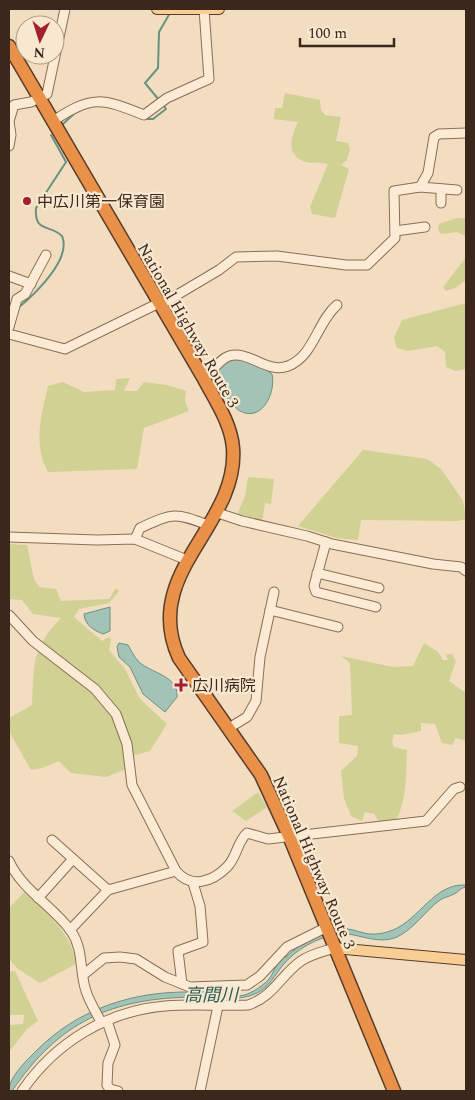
<svg xmlns="http://www.w3.org/2000/svg" width="475" height="1100" font-family="Spectral,'Noto Sans JP',serif">
<rect width="100%" height="100%" fill="#f2ddc0"/>
<!-- green -->
<g fill="#d0d193">
<path d="M285 93 320 100 321 110 325 115 341 117 336 141 348 143 350 149 347 160 341 165 349 169 335 218 312 214 310 207 328 164C320 162 310 164 303 161 285 154 292 134 298 122L274 119 275 108H282Z"/>
<path d="M457 218H466V236L457 232 441 234 438 229 439 224Z"/>
<path d="M466 257V280L455 288 446 291 443 287Z"/>
<path d="M466 303V369L456 371 446 367 445 352 437 346 407 351 397 348 394 338 402 320Z"/>
<path d="M130 378 124 391H137L144 382 167 385 186 391 185 401 189 411 144 428 137 469 48 472C33 444 41 416 48 386L63 382 84 392 115 390 116 379Z"/>
<path d="M363 450 427 459 441 469 463 501 466 519 458 521 361 520 358 540 337 538 298 526Z"/>
<path d="M248 477 274 479 271 504 265 503 262 523 237 515 245 496Z"/>
<path d="M9 544 27 545 34 579 39 587 56 589 61 601 109 599 116 588 119 591 109 603 79 609 74 617 102 641 109 637 111 640 109 650 125 669 140 699 167 724 150 751 135 755 126 769 106 777 71 773 59 761 42 768 31 770 9 731V718L32 705C34 664 31 649 61 618L33 614 22 600 9 599Z"/>
<path d="M424 643 438 652 443 660H448L446 654H452L456 661 449 681 466 693V741L456 738 452 745 442 743 435 724 421 723V731L401 735 394 734 392 742 394 747 407 750C406 772 407 800 396 820L379 821 374 814 365 812 362 821 351 816 344 798 341 771 357 756 358 746 339 743V716L352 715 350 663 341 656 393 667 413 666Z"/>
<path d="M258 792 267 807 246 821 232 811Z"/>
<path d="M25 891C45 912 73 934 76 964L40 983 18 969 9 959V908Z"/>
<path d="M15 971 38 1021 27 1029 9 1052V1025L23 1024 24 1015H9V972Z"/>
</g>
<!-- water -->
<g fill="#a3c3b6" stroke="#699284">
<path d="M230 358C244 359 260 365 272 374 276 390 264 421 242 412 233 409 221 387 213 380L214 374Z"/>
<path d="M110 607V631L103 634C93 630 85 625 84 614Z"/>
<path d="M119 643 128 645C131 650 134 657 139 662 151 673 179 676 177 697L165 712 143 694 130 667 119 657 117 647Z"/>
<path d="M466 885V887C460 888 459 892 454 894 449 897 444 897 440 900 425 911 414 929 397 937 377 946 354 931 337 934 317 938 296 949 283 965 275 975 269 987 257 993 240 1002 213 997 194 997 111 998 59 1022 12 1091H9C9 1077 26 1061 36 1051 78 1009 132 991 192 992 204 992 217 992 230 993 235 994 238 997 244 995 252 993 264 985 269 979 273 974 277 962 282 956L286 957C300 944 317 932 336 929 359 926 364 941 393 930 420 919 434 883 466 885Z"/>
</g>
<g fill="none" stroke-linecap="round" stroke-linejoin="round">
<!-- stream -->
<g stroke="#699284" stroke-width="2">
<path d="M159 100 145 83 158 68 159 32 170 13"/>
<path d="M144 119H153L166 109 164 106"/>
<path d="M63 124 76 112"/>
<path d="M18 308C35 294 72 259 62 236 50 224 34 233 36 208L66 162 51 135"/>
</g>
<defs>
<g id="minor">
<path d="M53 121C93 95 101 98 144 115L167 98 209 79 204 9"/>
<path d="M9 146 11 135 9 121 14 105 31 102 47 94 65 9"/>
<path d="M420 187 457 190"/>
<path d="M441 203V189"/>
<path d="M395 231 425 227"/>
<path d="M9 276 31 284"/>
<path d="M160 305 219 270 236 257 277 256 346 265H367L395 238 394 191 420 187 428 173 434 137 439 134 466 133"/>
<path d="M9 327 17 299 25 294 46 255"/>
<path d="M9 334 65 349 159 303"/>
<path d="M204 379C211 372 220 359 229 356 249 350 267 374 288 366 314 356 317 322 337 305"/>
<path d="M215 512 242 521 307 536 332 544 433 564 461 567 466 571"/>
<path d="M9 537 97 540 135 539 187 560"/>
<path d="M135 539 140 528C173 513 174 512 208 525"/>
<path d="M326 542 314 586 316 592 376 607"/>
<path d="M317 573 379 588"/>
<path d="M270 610 338 627"/>
<path d="M9 615 33 641 95 689 116 714 127 744 132 785 176 871C191 889 212 882 227 867 237 857 237 842 247 833L268 839 426 821 454 789 460 787"/>
<path d="M229 728 247 717 256 701 260 657 274 592"/>
<path d="M52 840 108 890"/>
<path d="M9 861C22 890 53 906 71 931 84 950 79 970 86 991 89 1001 96 1012 101 1022"/>
<path d="M38 898 73 859"/>
<path d="M70 930 108 890 176 871"/>
<path d="M83 975 104 958 120 957 136 959 165 977 190 987 247 985 260 976 287 947 325 928"/>
<path d="M182 984 178 951 203 942 200 906 193 883"/>
<path d="M107 1021 115 1045 108 1063 107 1085 110 1089 118 1091"/>
<path d="M22 1091C55 1043 106 1011 165 1006 192 1004 221 1006 248 1005 273 997 281 975 301 961 311 954 322 952 334 948"/>
<path d="M200 1091 218 1006"/>
</g>
<g id="major">
<path d="M157 9H219"/>
<path d="M334 948 466 960"/>
</g>
<path id="highway" d="M9 46 204 379C215 400 231 423 233 448 239 526 140 573 179 658L261 775 289 836 394 1091"/>
</defs>
<!-- minor casing -->
<use href="#minor" stroke="#8c6d56" stroke-width="11"/>
<!-- major casing -->
<use href="#major" stroke="#5a3c2b" stroke-width="12"/>
<!-- highway casing -->
<use href="#highway" stroke="#5a3c2b" stroke-width="15"/>
<!-- minor -->
<use href="#minor" stroke="#fcebd4" stroke-width="9"/>
<!-- major -->
<use href="#major" stroke="#f9ce94" stroke-width="10"/>
<!-- highway -->
<use href="#highway" stroke="#e99148" stroke-width="12"/>
</g>
<!-- markers -->
<g fill="#a12130" stroke="#f8e8d0" stroke-width="2">
<circle cx="27" cy="201" r="5"/>
<path d="M178.5 677.5h5v5h5v5h-5v5h-5v-5h-5v-5h5z"/>
</g>
<g text-anchor="middle" stroke-width="4.5" stroke-linejoin="round" paint-order="stroke">
<!-- poi labels -->
<g font-size="16" fill="#3b271c" stroke="#f8e8d0" text-anchor="start">
<text x="37" y="207">中広川第一保育園</text>
<text x="192" y="691">広川病院</text>
</g>
<!-- street labels -->
<g font-size="16" fill="#3b271c" stroke="#f8e8d0">
<text transform="translate(189 325) rotate(60)" y="6">National Highway Route 3</text>
<text transform="translate(315 862) rotate(67)" y="6">National Highway Route 3</text>
</g>
<!-- water labels -->
<g font-size="18" font-style="italic" fill="#2a5c53" stroke="#f8e8d0">
<text x="211" y="1001">高間川</text>
</g>
</g>
<!-- border -->
<rect width="475" height="1100" fill="none" stroke="#3b271c" stroke-width="20"/>
<!-- north arrow -->
<g transform="translate(40 40) rotate(184)"><circle r="24" fill="#f8e8d0" stroke="#ac9b88"/>
<path d="M0-4L9 19L0 12L-9 19Z" fill="#a12130"/>
<text y="-8" font-size="14" font-weight="bold" text-anchor="middle" fill="#3b271c">N</text>
</g>
<!-- scale -->
<path d="M300 38v8h94v-8" fill="none" stroke="#3b271c" stroke-width="2.5"/>
<text x="308" y="38" font-size="15" fill="#3b271c" stroke="#f8e8d0" stroke-width="4" paint-order="stroke">100 m</text>
</svg>
